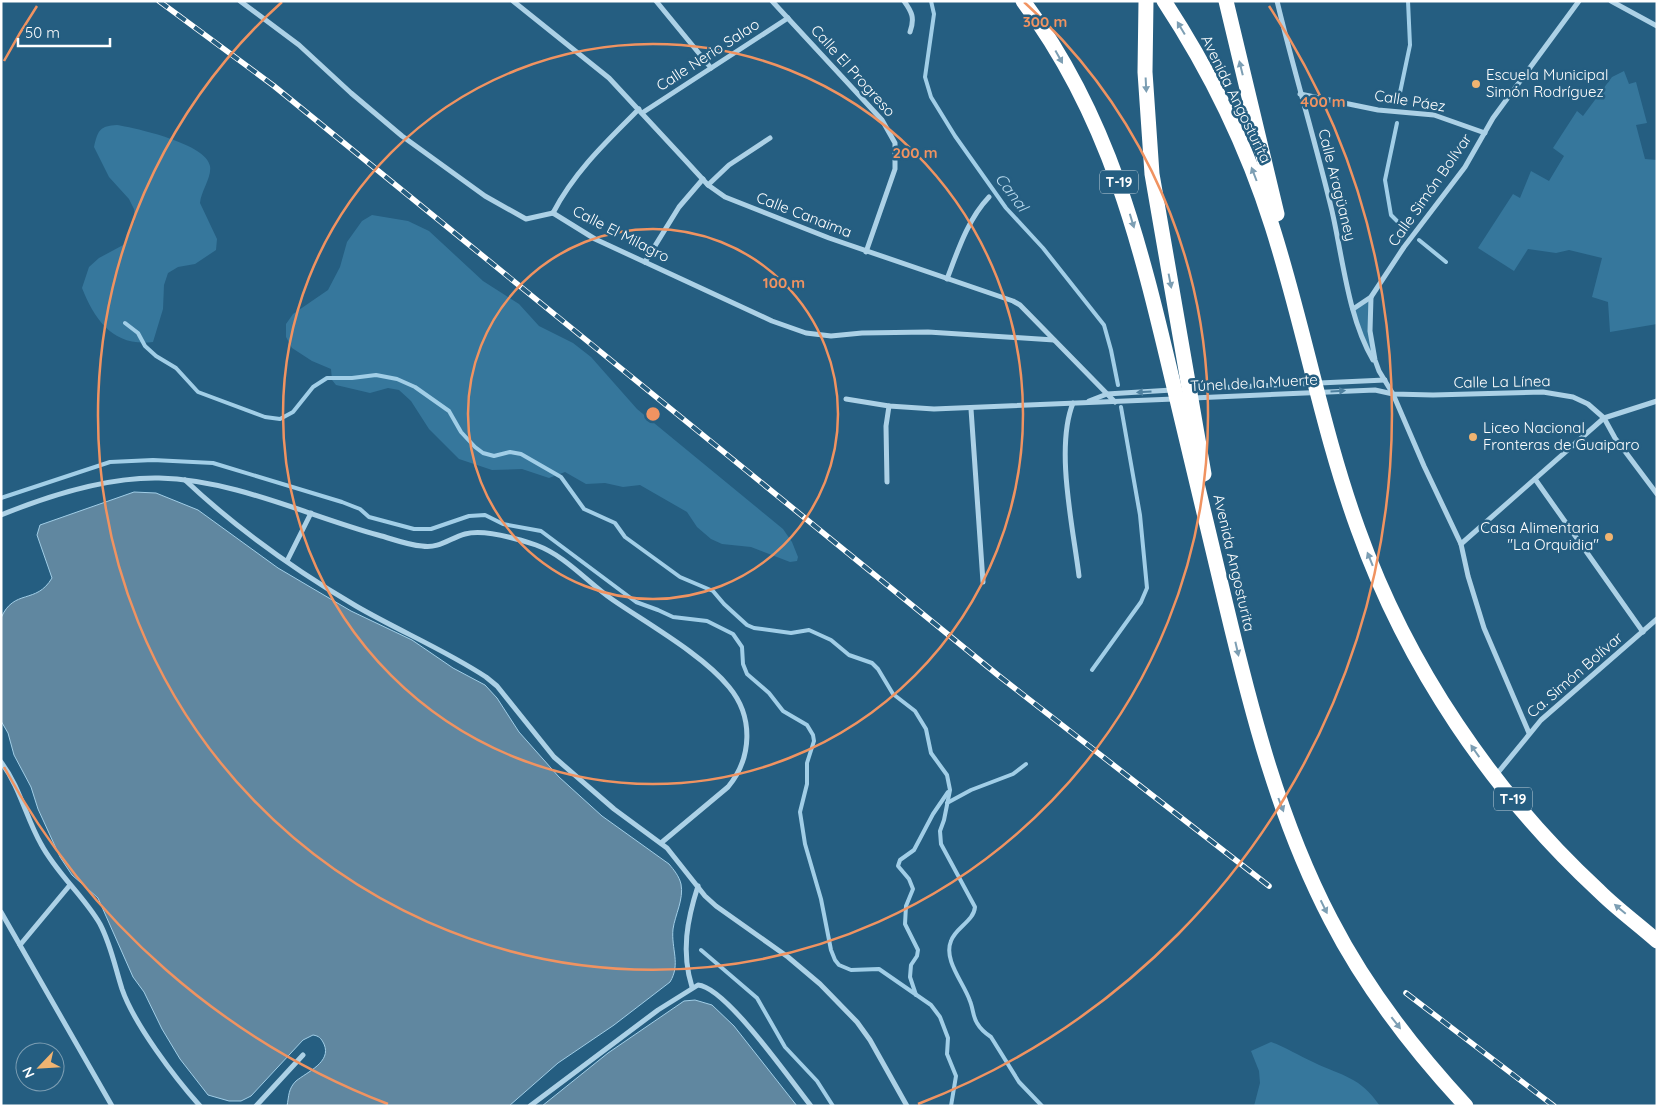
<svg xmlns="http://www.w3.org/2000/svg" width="1658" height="1107" font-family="Quicksand,sans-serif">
<rect width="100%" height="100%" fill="#255e81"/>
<!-- green -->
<g fill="#36779c">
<path d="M1624 71 1629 84 1636 82 1647 123 1636 125 1645 159 1657 160V324L1610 332 1608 302 1592 297 1602 258 1569 250 1556 253 1528 249 1514 271 1478 248 1513 194 1520 198 1531 171 1549 181 1564 156 1553 148 1577 111 1583 116 1612 77Z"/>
<path d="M117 125C136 128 207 144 210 166 212 177 201 191 200 203L217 239 216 250 195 264 178 267 168 273 164 285 163 309 153 342C114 347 95 321 82 288L89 267 99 258 125 244 135 220 134 209 129 199 109 177 94 147C98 130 100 126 117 125Z"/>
<path d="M372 215 408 221 429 231 483 281 519 304 539 326 573 343 591 357 637 409 783 529 792 542 798 557 797 561 790 562 751 547 722 544 711 539 697 527 687 512 640 485 623 487 605 483 586 484 565 472 549 478 522 469 492 470 459 459 429 429 411 401 399 390 388 388 370 393 336 385 332 380 331 369 312 361 292 348 286 337V324L293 314 328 290 340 267 347 242 362 221Z"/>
<path d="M1371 297 1372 350 1369 353 1353 309Z"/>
<path d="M1271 1042C1286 1047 1299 1056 1313 1062 1344 1077 1359 1076 1380 1106H1254L1260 1083 1259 1071 1251 1051Z"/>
</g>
<!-- water -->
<g fill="#6087a0" stroke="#a1cee7">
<path d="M134 492 156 493 198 510 278 568 351 611 412 640 453 668 485 685 497 698 519 732 559 777 602 816 669 864C674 870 679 876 681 884 684 899 675 915 673 929 671 949 681 964 670 982L614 1025 558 1063 509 1106H287C289 1096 288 1089 296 1081 307 1072 332 1062 324 1044 321 1038 319 1036 313 1035L303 1040 251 1096 241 1101H229L208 1095 180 1059 162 1029 144 992 133 977 98 898 72 875 60 857 38 809 31 787 14 755 8 733 1 721V618C14 588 36 605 52 578L37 535 40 525Z"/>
<path d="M695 1000 712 1005 734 1026 797 1106H542L608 1053 684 1001Z"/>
</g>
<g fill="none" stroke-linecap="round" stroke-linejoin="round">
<!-- stream -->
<g stroke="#a1cee7" stroke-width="4">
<path d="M931 1 934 14 925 77 931 97 955 136 1006 208 1043 248 1104 325 1111 350 1118 385"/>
<path d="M1398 102 1410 45 1408 1"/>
<path d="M1397 123 1385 180 1391 215 1404 228"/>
<path d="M1419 240 1446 262"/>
<path d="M125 323 138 333 145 346 156 356 176 368 198 392 265 417 280 419 293 412 313 387 327 378H352L376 375 397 379 415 387 449 411 461 432 475 447 483 453 494 456 510 452 521 454 561 477 584 509 615 523 625 537 680 577 713 591 724 604 747 625 754 628 791 633 809 630 831 640 849 655 872 663 878 669 893 694 915 711 926 729 931 753 947 775 950 790 944 820 940 831 941 844 975 907C974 921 955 928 951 941 943 960 964 983 970 1001 973 1008 973 1017 977 1023 981 1030 985 1033 991 1037L1019 1082 1042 1106"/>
<path d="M1 498 110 462 153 460 213 463 342 502 360 509 369 517 414 529H431L469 516 485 515 503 524 541 531 636 602 658 610 673 617 707 621 733 634 742 647 743 664 747 674 769 693 783 711 807 725 813 735 814 741 807 763V784L800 812 805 844 821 899 831 950 835 960 839 965 851 970 879 969 931 1005 940 1017 948 1038 947 1054 956 1076 951 1106"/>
<path d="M1092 670 1141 602 1147 588 1140 515 1121 407"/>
<path d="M947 803 971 790 1013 774 1026 764"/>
<path d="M701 950 757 998 785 1047 817 1081 833 1106"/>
<path d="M916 995 910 977 911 965 917 956 918 950 905 924 906 906 913 889 909 879 898 866 900 860 914 850 933 814 948 792"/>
</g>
<!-- minor -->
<g stroke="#acd1e6" stroke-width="5">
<path d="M240 1 299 45 351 93 402 136 485 196 526 219 553 213"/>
<path d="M513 1 609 78 686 161 708 185 725 197 829 238 1013 301 1020 305 1115 402"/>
<path d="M656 1 711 68"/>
<path d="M772 1 882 120 895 143V169L866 252"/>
<path d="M904 1C912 12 915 18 910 32"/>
<path d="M1277 1C1294 72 1315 140 1332 211 1343 259 1348 317 1373 360"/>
<path d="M1611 1 1657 26"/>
<path d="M1300 94 1378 110 1434 115 1485 133"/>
<path d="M642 113 788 18"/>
<path d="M708 185 729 165 770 138"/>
<path d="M553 213 595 239 772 321 806 333 831 336 862 333 928 332 1054 340"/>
<path d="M553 213C574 172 607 141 639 109"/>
<path d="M645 262 679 207 703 179"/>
<path d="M947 279C958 250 968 219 989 197"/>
<path d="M1371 297 1370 331 1375 360 1379 371 1393 394 1424 466 1461 544 1468 576 1484 628 1529 733"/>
<path d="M1353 309 1371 297 1404 247 1465 167 1493 118 1579 1"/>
<path d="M1190 389 1385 380"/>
<path d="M1193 398 1375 390 1393 394 1433 395 1543 392 1573 397 1588 404 1604 418 1615 438 1657 494"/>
<path d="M846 399 889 406 934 409 1174 399"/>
<path d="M1089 401 1107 394 1172 390"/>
<path d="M1073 403C1055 448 1073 527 1079 576"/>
<path d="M971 409 983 582"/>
<path d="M1535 479 1643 632"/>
<path d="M185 480C237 529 295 570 356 606 399 631 445 650 486 677L497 686 554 757 614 809 667 848 705 896 716 906 788 957 820 984 857 1022 870 1040 907 1106"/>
<path d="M887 482 886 426 889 406"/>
<path d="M1 515C50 495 106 477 159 478 235 480 306 515 378 535 393 539 407 545 422 546 439 549 450 538 465 534 483 529 518 539 536 545 566 556 587 582 613 600 648 624 703 655 729 687 754 717 752 758 728 787L661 843"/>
<path d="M1461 544 1604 418 1657 401"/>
<path d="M287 561 311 513"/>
<path d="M1 762C20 787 26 818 41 844 57 874 83 895 100 924 111 945 115 967 122 989 134 1024 175 1078 200 1106"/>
<path d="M1496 775 1541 720 1657 619"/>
<path d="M1 912 112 1106"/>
<path d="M20 945 70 885"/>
<path d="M692 987C681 952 687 920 698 886"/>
<path d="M256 1106 303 1055"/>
<path d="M530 1106 658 1010 698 985C726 987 791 1081 811 1106"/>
</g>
<!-- motorway -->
<g stroke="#fff" stroke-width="15">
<path d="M1023 1C1111 118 1141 248 1174 387 1191 460 1209 532 1226 605 1252 714 1279 820 1331 920 1366 988 1414 1050 1466 1106"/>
<path d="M1146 1 1145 72 1152 174 1204 474"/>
<path d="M1164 1C1210 71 1247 147 1272 226 1304 326 1322 430 1358 529 1407 666 1492 792 1599 891 1617 909 1638 924 1657 941"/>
<path d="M1226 1 1277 214"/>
</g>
<defs>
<g id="rail">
<path d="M159 1 274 86 999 676 1269 886"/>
<path d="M1406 993 1554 1106"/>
</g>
</defs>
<!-- rail casing -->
<use href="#rail" stroke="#fff" stroke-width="5.5"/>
<!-- rail -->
<use href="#rail" stroke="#255e81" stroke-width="4" stroke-dasharray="11" stroke-linecap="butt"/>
</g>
<!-- one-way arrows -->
<defs><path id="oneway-solid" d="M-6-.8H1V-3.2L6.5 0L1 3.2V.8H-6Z" transform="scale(1.25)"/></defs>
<g fill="#7c9eb3">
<use href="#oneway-solid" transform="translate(1181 28) rotate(-121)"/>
<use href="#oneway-solid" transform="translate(1059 57) rotate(61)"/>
<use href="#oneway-solid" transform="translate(1241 68) rotate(-104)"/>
<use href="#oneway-solid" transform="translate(1146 85) rotate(87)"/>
<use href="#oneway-solid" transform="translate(1254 174) rotate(-111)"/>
<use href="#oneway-solid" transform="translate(1132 221) rotate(73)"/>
<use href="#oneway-solid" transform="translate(1170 281) rotate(79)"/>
<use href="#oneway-solid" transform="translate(1370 559) rotate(-112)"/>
<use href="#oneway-solid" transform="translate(1237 649) rotate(77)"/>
<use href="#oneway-solid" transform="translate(1475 751) rotate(-125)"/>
<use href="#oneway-solid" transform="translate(1281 805) rotate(69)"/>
<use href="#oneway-solid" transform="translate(1324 907) rotate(64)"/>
<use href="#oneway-solid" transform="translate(1620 909) rotate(-140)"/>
<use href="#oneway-solid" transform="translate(1396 1023) rotate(52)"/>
</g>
<g fill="#4e809f">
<use href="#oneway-solid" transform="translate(1338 391) rotate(-3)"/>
<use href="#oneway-solid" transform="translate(1144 392) rotate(177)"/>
</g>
<!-- distance rings -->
<g fill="none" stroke="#f09361" stroke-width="2.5">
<circle cx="653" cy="414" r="185"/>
<circle cx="653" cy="414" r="370"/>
<path d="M1024 2A555 555 0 1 1 282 2"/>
<path d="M388 1104A739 739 0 0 1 4 767M4 61A739 739 0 0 1 37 6M1269 6A739 739 0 0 1 918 1104"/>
</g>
<!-- markers -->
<g fill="#f0b471" stroke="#255e81" stroke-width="2">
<circle cx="1476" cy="84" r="5"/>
<circle cx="1473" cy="437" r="5"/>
<circle cx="1609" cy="537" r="5"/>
</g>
<g text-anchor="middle" stroke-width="5" stroke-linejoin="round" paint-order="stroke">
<!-- shield labels -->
<g fill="#255e81" stroke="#becfd9" stroke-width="1">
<rect x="1100" y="170.5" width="38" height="23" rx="4"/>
<rect x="1494" y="787.5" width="38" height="23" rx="4"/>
</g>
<g font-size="14" font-weight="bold" fill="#fff">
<text x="1119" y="187">T-19</text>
<text x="1513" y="804">T-19</text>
</g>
<!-- street labels -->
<g font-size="15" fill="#fff" stroke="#255e81">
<text transform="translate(708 55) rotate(-33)" y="5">Calle Nerio Salao</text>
<text transform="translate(853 71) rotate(48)" y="5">Calle El Progreso</text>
<text transform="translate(1236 99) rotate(64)" y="5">Avenida Angosturita</text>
<text transform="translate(1410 101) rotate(9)" y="5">Calle Páez</text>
<text transform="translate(1337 185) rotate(76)" y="5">Calle Aragüaney</text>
<text transform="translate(1430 190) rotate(-55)" y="5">Calle Simón Bolívar</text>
<text transform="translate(804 215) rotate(21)" y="5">Calle Canaima</text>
<text transform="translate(621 234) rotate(27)" y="5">Calle El Milagro</text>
<text transform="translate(1502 382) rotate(-1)" y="5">Calle La Línea</text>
<text transform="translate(1254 383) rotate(-3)" y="5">Túnel de la Muerte</text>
<text transform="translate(1234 563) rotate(77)" y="5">Avenida Angosturita</text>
<text transform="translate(1575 675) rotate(-41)" y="5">Ca. Simón Bolívar</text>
</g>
<!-- poi labels -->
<g font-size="15" fill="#fff" stroke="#255e81" text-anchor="start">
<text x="1486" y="80">Escuela Municipal<tspan x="1486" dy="17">Simón Rodríguez</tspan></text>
<text x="1483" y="433">Liceo Nacional<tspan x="1483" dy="17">Fronteras de Guaiparo</tspan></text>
<text x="1599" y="533" text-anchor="end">Casa Alimentaria<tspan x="1599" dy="17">"La Orquidia"</tspan></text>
</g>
<!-- water labels -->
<g font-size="16" font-style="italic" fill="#b8daee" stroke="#255e81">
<text transform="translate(1012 192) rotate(53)" y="6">Canal</text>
</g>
</g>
<circle cx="653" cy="414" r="8" fill="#f09361" stroke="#255e81" stroke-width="2.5"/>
<g font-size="15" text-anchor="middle" font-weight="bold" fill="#f09361" stroke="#255e81" stroke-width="5" stroke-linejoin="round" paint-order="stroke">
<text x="1045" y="27">300 m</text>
<text x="1323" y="107">400 m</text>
<text x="915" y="158">200 m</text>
<text x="784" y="288">100 m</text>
</g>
<!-- border -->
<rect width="1658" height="1107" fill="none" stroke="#ffffff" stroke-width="5"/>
<!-- north arrow -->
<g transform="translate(40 1067) rotate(245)"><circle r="24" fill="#255e81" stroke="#7c9eb3"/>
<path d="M0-4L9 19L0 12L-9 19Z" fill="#f0b471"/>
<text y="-8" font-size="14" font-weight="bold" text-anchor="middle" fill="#ffffff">N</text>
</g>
<!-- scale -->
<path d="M18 38v8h92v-8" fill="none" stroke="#ffffff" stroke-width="2.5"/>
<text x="25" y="38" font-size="15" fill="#ffffff" stroke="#255e81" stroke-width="4" paint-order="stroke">50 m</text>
</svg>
